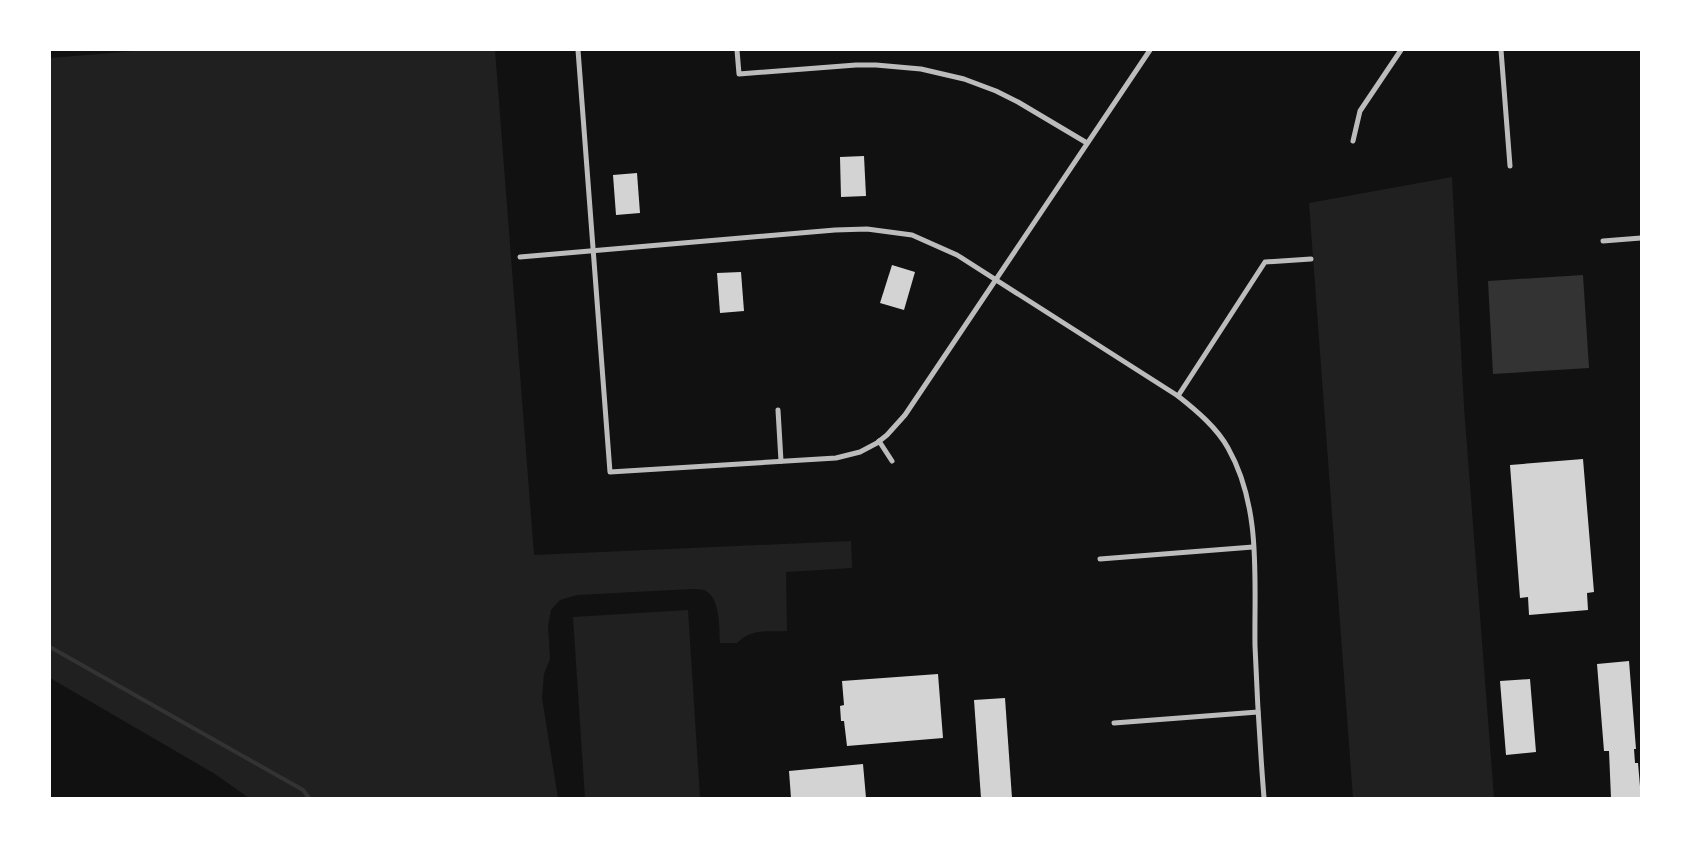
<svg xmlns="http://www.w3.org/2000/svg" width="1691" height="848" font-family="Mulish,sans-serif">
<rect width="100%" height="100%" fill="#111"/>
<!-- green -->
<g fill="#202020">
<path d="M147 50H495L534 555 851 541 852 568 786 572 787 631C768 632 751 628 737 643H720C719 629 721 597 704 590 701 589 696 589 692 589L577 595 560 600 551 610 548 626 550 659 544 674 542 698 558 798H249L215 774 50 678V58Z"/>
<path d="M1452 177 1464 407 1494 798H1353L1309 203Z"/>
<path d="M688 610 700 798H585L573 617Z"/>
</g>
<!-- water -->
<path fill="#333" d="M1583 275 1589 368 1493 374 1488 281Z"/>
<g fill="none" stroke-linecap="round" stroke-linejoin="round">
<!-- stream -->
<path stroke="#333" stroke-width="4" d="M50 647 303 790 309 798"/>
</g>
<!-- building -->
<g fill="#d3d3d3">
<path d="M864 156 866 196 841 197 840 157Z"/>
<path d="M637 173 640 213 616 215 613 175Z"/>
<path d="M892 265 915 272 904 310 880 303Z"/>
<path d="M741 272 744 311 720 313 717 273Z"/>
<path d="M1583 459 1594 592 1587 593 1588 610 1529 615 1528 597 1520 598 1510 465Z"/>
<path d="M1629 661 1636 749H1634L1635 763H1638L1641 798H1611L1609 751H1604L1597 664Z"/>
<path d="M938 674 943 738 847 746 844 721H841L840 706 844 705 842 681Z"/>
<path d="M1530 679 1536 752 1506 755 1500 681Z"/>
<path d="M1005 698 1012 798H981L974 700Z"/>
<path d="M863 764 866 798H791L789 771Z"/>
</g>
<g fill="none" stroke-linecap="round" stroke-linejoin="round">
<!-- minor -->
<g stroke="#bcbcbc" stroke-width="5">
<path d="M578 50 610 472 836 458 860 452 877 443 887 435 905 415 1150 50"/>
<path d="M737 50 739 74 856 65H876L921 69 964 79 996 91 1018 102 1087 143"/>
<path d="M1501 50 1510 166"/>
<path d="M1353 141 1360 111 1401 50"/>
<path d="M1603 241 1641 238"/>
<path d="M520 257 835 230 867 229 912 235 957 255 1178 396C1197 411 1217 428 1228 448 1262 508 1254 580 1255 646 1257 697 1260 747 1264 798"/>
<path d="M1178 396 1265 262 1311 259"/>
<path d="M778 410 781 461"/>
<path d="M879 441 892 461"/>
<path d="M1100 559 1253 547"/>
<path d="M1114 723 1258 712"/>
</g>
</g>
<!-- border -->
<rect width="1691" height="848" fill="none" stroke="#ffffff" stroke-width="102"/>
</svg>
